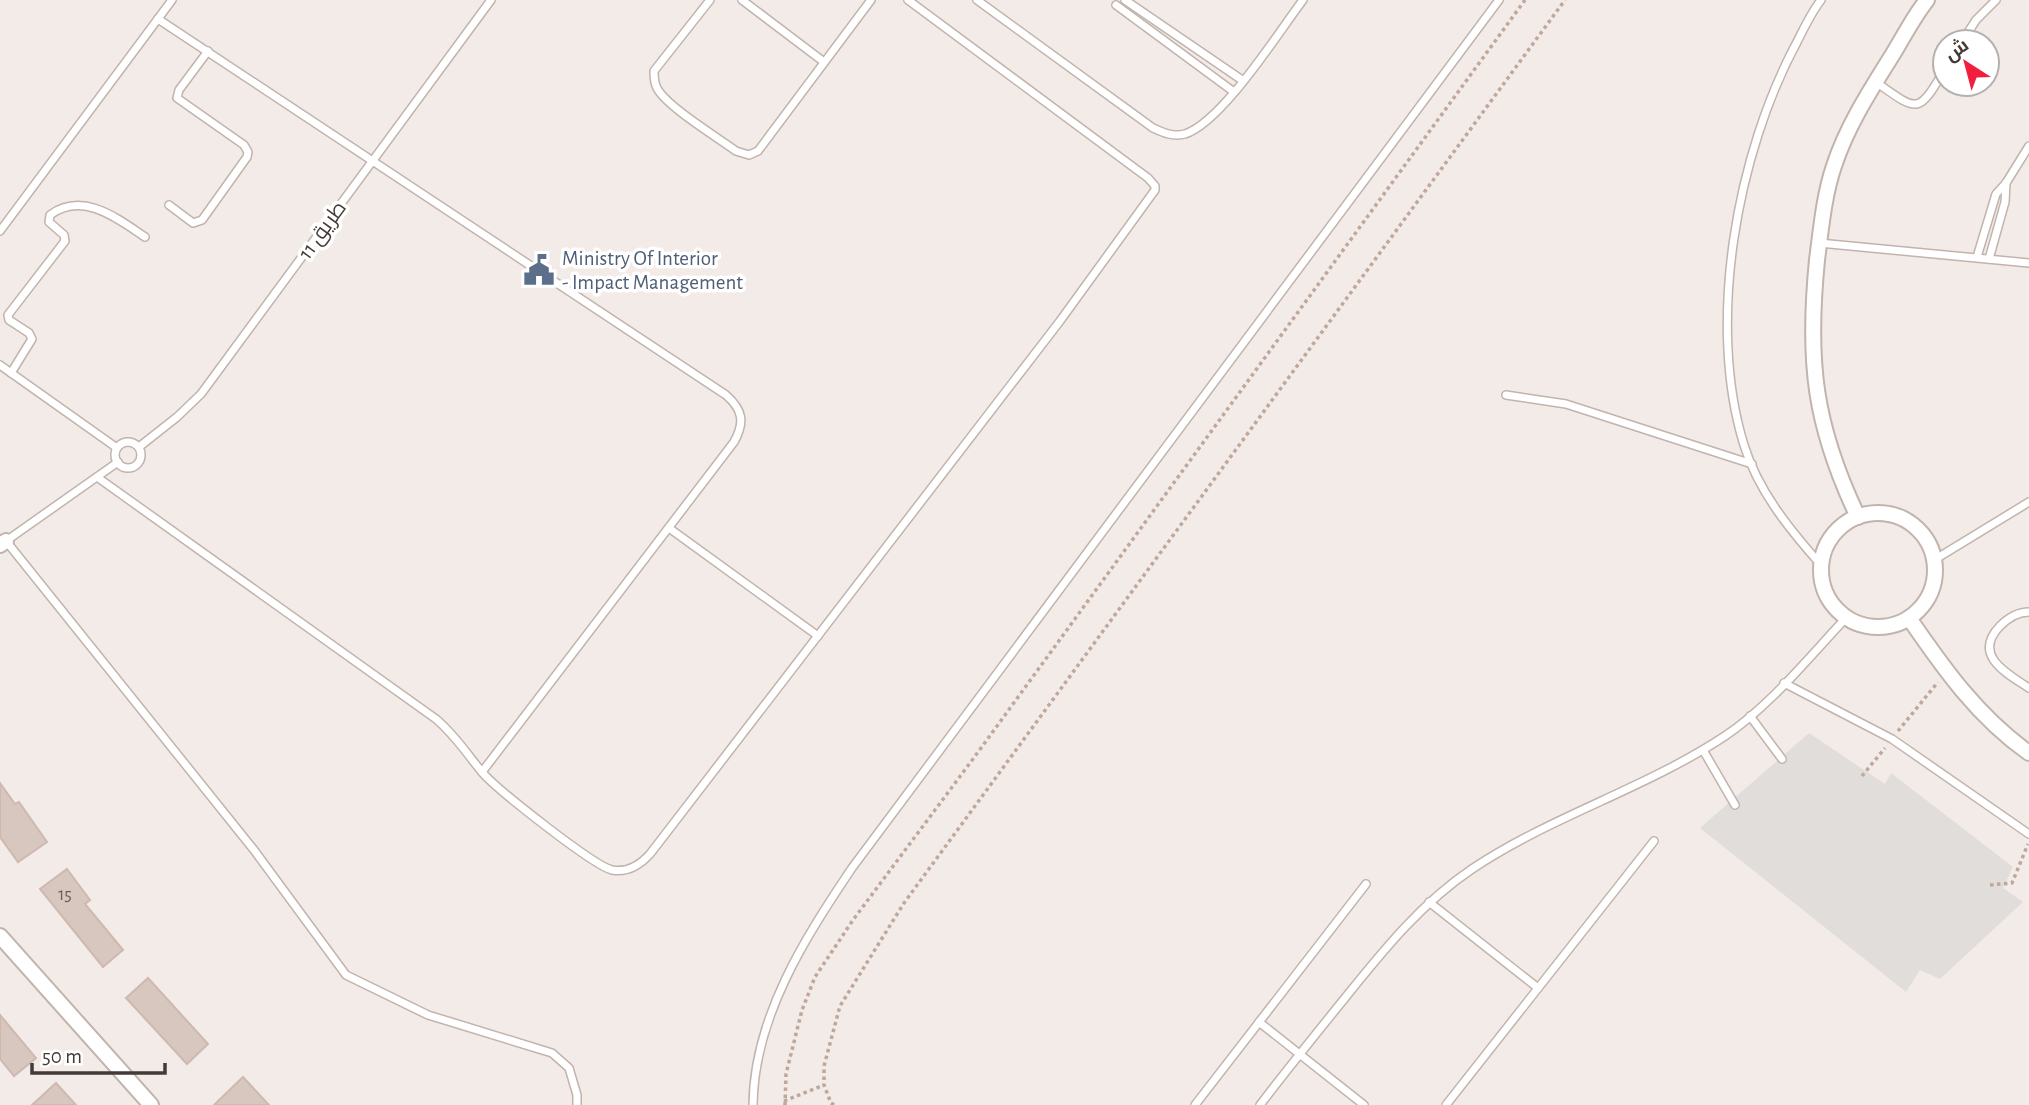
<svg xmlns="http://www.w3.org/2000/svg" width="2029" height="1105" font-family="'Alegreya Sans',Cairo,sans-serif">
<rect width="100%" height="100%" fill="#f3ebe7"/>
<!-- parking -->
<path fill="#e1dddb" d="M1809 733 1885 784 1891 773 2013 867 2003 888 2023 902 1940 979 1920 970 1906 992 1700 828Z"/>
<!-- building -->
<g fill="#d7c7bf" stroke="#ceb9b0" stroke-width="2">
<path d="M0 783 15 804 19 802 47 842 18 862 0 837Z"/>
<path d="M67 869 90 900 85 904 123 950 103 967 40 889Z"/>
<path d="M148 978 208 1044 187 1064 126 998Z"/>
<path d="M0 1015 36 1058 14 1076 0 1059Z"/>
<path d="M243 1077 269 1105H214Z"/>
<path d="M56 1083 76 1105H32Z"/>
</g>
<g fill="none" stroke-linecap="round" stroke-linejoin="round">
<defs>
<g id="service">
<path d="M710 0 654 71C654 77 654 83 657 88 666 106 717 137 736 151L749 155 758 151 871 0"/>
<path d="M742 0 824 62"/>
<path d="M977 0 1153 128C1164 133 1173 137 1185 134 1222 122 1278 33 1303 0"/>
<path d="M1125 0 1242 80"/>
<path d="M1821 0C1811 13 1804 28 1797 42 1737 153 1706 323 1744 445 1758 491 1790 530 1821 565"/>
<path d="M1116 5 1234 92"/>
<path d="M158 19 726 395C743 410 745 422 734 442L482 772"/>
<path d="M1962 42 1976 20 1996 0"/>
<path d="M1876 82C1918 112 1918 115 1945 69"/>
<path d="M169 205 193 223 202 220 247 157 248 152 244 145 177 98 179 90 208 51"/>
<path d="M0 231 172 0"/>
<path d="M1819 243 2029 263"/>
<path d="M1977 257 1996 194 2006 183 2029 146"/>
<path d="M1989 259 2005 202 2006 183"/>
<path d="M0 365 117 448"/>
<path d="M11 373 32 339 29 333 9 320 8 315 65 241 64 235 49 222 50 215C83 191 117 218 145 237"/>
<path d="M1506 395 1566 404 1752 464"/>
<circle cx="128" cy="455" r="13"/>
<path d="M139 447 177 417 201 394 491 0"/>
<path d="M118 462 6 541 254 850 346 975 428 1015 552 1053 569 1068 577 1095V1105"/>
<path d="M97 477 436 719C455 735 467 754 482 772 496 789 594 866 612 870 628 873 640 865 650 854L1060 321 1155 190V186L1148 178 908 0"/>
<path d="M669 528 818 636"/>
<path d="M1934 560 2029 502"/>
<path d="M2029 612C2017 612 2008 618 2000 626 1972 655 2006 673 2029 688"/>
<path d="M1784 683 1892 739 2029 834"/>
<path d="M1750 716 1782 759"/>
<path d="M1703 750 1735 805"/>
<path d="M1429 902 1538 988"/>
<path d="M1259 1022 1364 1105"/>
<path d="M753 1105C754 1017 805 938 852 868L1499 0"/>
<path d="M1195 1105 1366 884"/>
<path d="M1260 1105C1289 1067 1319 1030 1349 993 1386 947 1423 902 1472 869 1551 816 1645 789 1725 736 1770 706 1809 657 1846 618"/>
<path d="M1446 1105 1654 841"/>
</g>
<g id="minor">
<circle cx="1878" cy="570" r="57"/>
<path d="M1858 517C1814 425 1807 361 1817 260 1821 229 1824 195 1834 166 1847 126 1871 89 1893 54 1904 36 1914 16 1927 0"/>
<path d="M0 545 6 541"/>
<path d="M1909 618C1944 669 1978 717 2029 753"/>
<path d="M0 936 151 1105"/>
</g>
</defs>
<!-- service casing -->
<use href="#service" stroke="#c1b4ac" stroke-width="10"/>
<!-- minor casing -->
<use href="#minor" stroke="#c1b4ac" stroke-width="18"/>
<!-- path -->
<g stroke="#bfa89b" stroke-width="3.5" stroke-dasharray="3.5 3.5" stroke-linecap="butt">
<path d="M1898 731 1938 682"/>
<path d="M1862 776 1885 748"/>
<path d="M1990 885 2012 883 2028 844"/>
<path d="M784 1101 824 1085"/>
<path d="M785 1105 786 1074 802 1010 815 977 853 920 973 759 1525 0"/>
<path d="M834 1105 831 1103 824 1085V1066L840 1006 904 903 1565 0"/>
</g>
<!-- service -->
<use href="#service" stroke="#fff" stroke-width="7"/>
<!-- minor -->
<use href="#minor" stroke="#fff" stroke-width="14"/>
</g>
<!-- icons -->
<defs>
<symbol id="civic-bare" viewBox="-9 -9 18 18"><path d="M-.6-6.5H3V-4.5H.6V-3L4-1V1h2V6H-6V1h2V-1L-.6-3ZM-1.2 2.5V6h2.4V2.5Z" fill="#5c6f8a" stroke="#fff" stroke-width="2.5" paint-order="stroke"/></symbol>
</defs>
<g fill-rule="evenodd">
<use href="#civic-bare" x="517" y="248" width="44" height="44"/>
</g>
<g text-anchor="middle" stroke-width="7" stroke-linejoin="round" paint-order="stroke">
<!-- number labels -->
<g font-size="18" fill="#6a5e58">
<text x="65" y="900">15</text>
</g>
<!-- street labels -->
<g font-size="21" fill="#453b36" stroke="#fff">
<text transform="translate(322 230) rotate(-54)" y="7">طريق 11</text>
</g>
<!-- service labels -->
<g font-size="21" fill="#4e5e75" stroke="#fff" text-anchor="start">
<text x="562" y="265">Ministry Of Interior<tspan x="562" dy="24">- Impact Management</tspan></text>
</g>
</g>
<!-- north arrow -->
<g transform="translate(1966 63) rotate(324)"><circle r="33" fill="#ffffff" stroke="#b5b1af" stroke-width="2"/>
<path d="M0-5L12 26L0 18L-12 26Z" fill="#f21e3e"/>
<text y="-10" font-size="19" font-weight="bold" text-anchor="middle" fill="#453b36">ش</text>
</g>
<!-- scale -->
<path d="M32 1063v10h133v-10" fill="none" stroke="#453b36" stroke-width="3.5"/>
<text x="42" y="1063" font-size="21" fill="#453b36" stroke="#ffffff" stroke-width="5" paint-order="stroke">50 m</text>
</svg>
